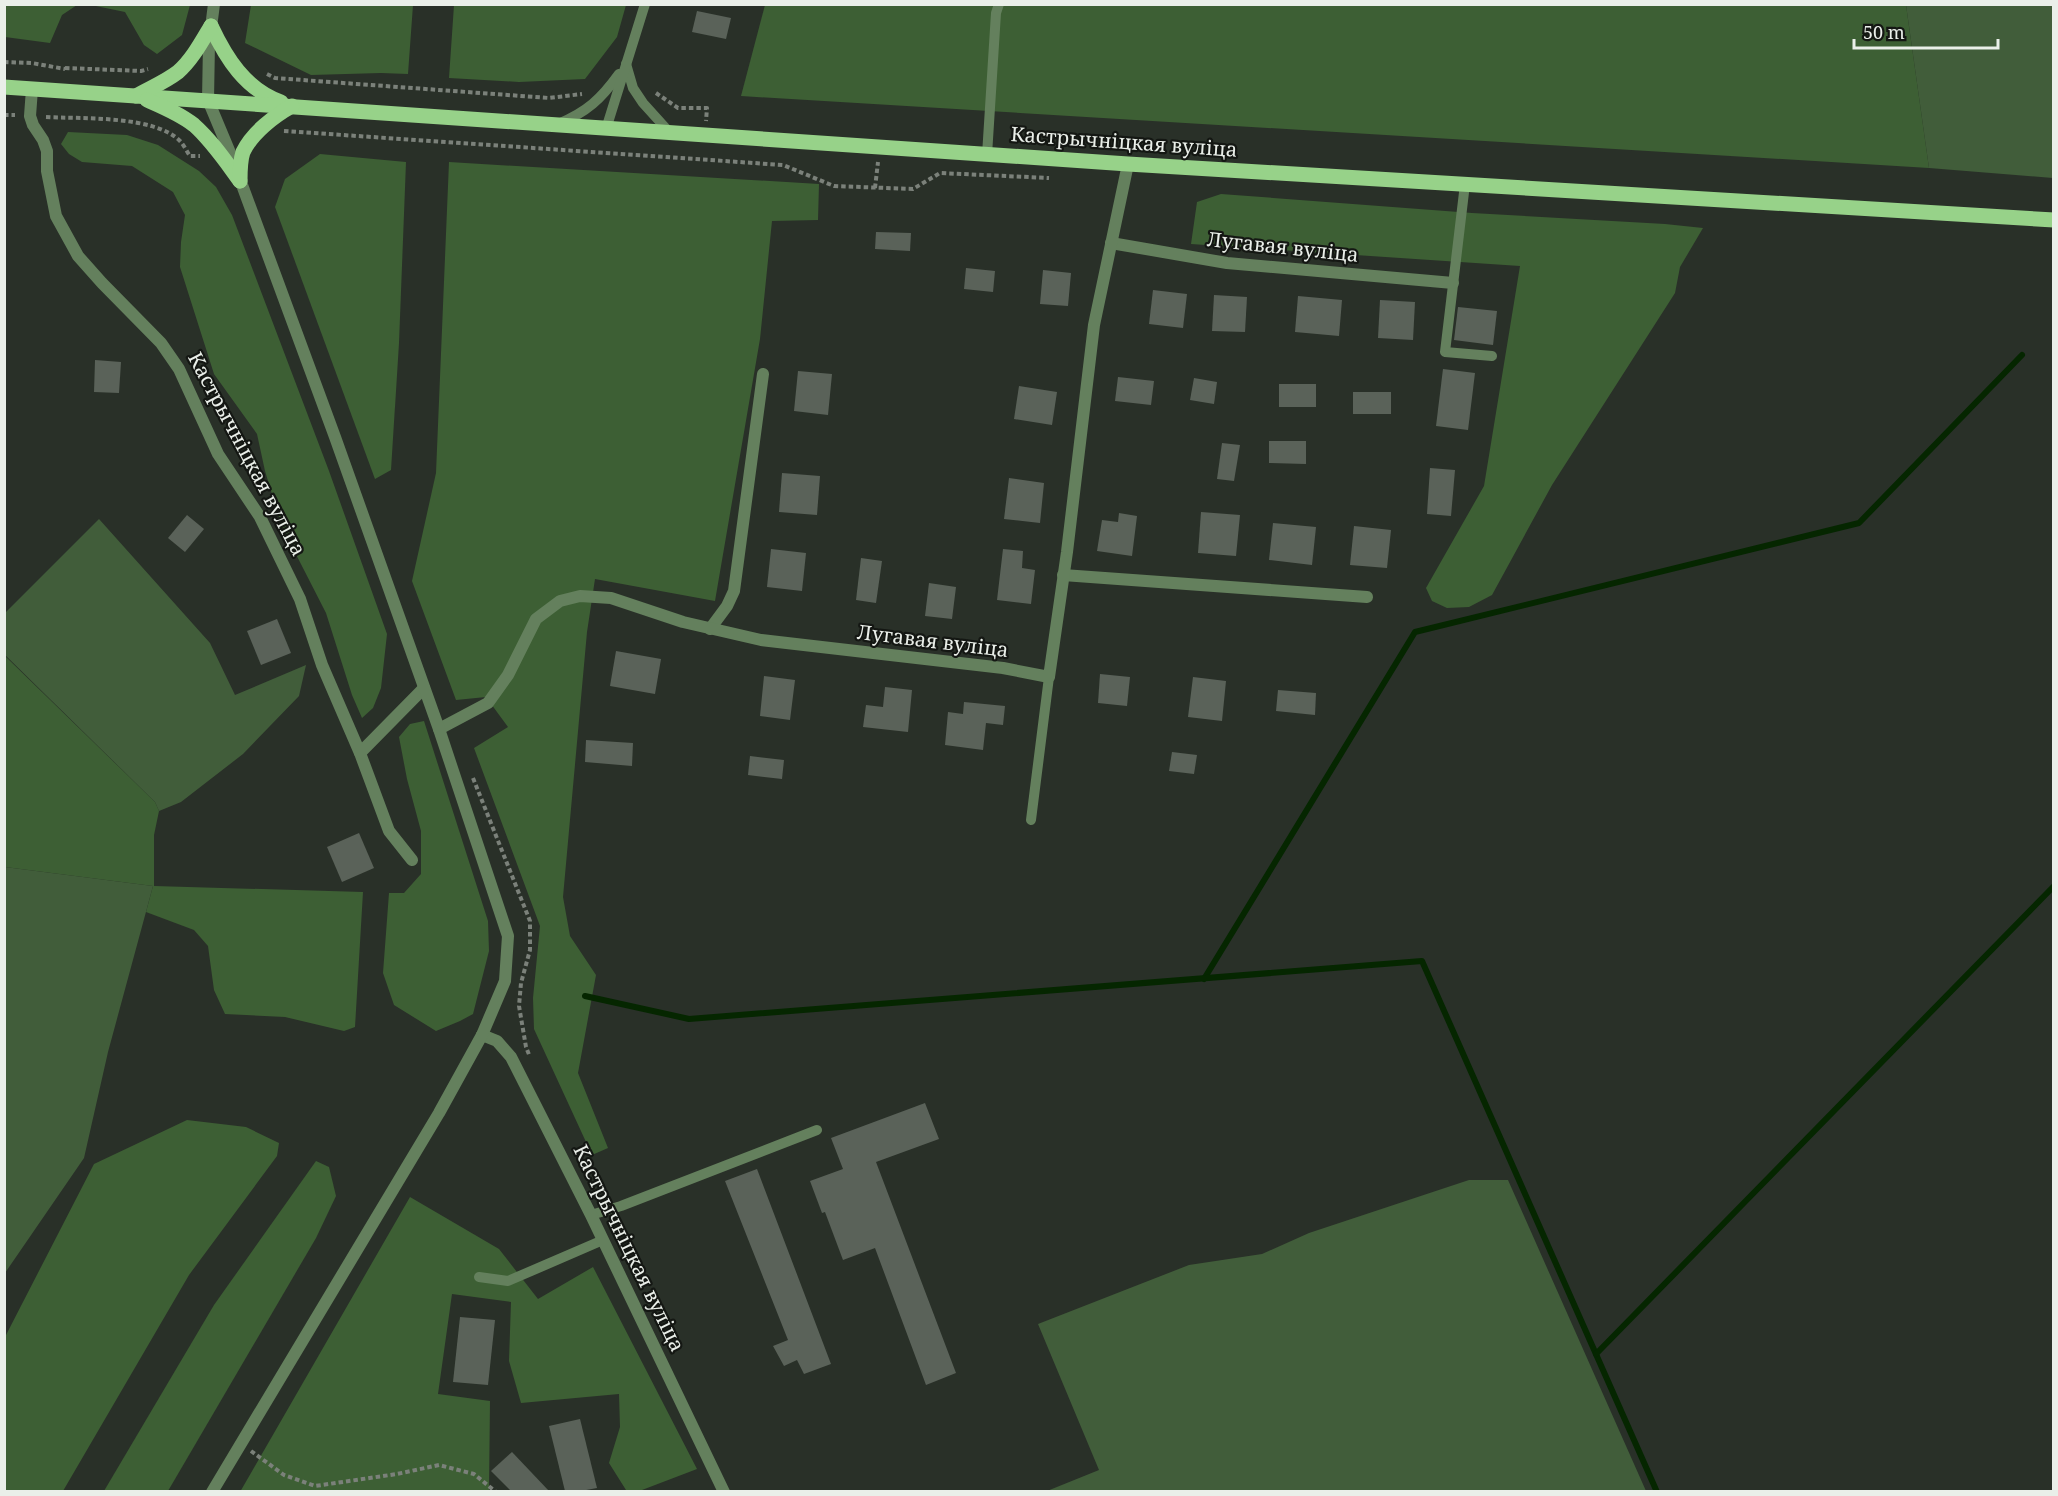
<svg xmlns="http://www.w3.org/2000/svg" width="2058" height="1496" font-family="'Noto Serif',serif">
<rect width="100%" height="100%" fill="#293028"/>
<!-- green -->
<g fill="#415d3a">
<path d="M1906 5H2053V178L1929 168Z"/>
<path d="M99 519 210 643 235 695 306 665 299 696 243 754 181 802 159 811 155 802 5 655V613Z"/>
<path d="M5 867 153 886 108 1052 84 1158 5 1273Z"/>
<path d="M1469 1180H1508L1646 1491H1047L1099 1470 1038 1324 1189 1265 1262 1254 1309 1233Z"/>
</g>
<!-- forest -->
<g fill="#3d5f34">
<path d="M5 4H77V5L62 15 50 43 5 37Z"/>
<path d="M91 5H190L182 35 157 54 144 45 125 12Z"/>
<path d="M251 5H413L408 74 381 73 311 75 245 43Z"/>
<path d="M454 5V4L626 5 617 37 585 79 519 82 449 78Z"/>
<path d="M765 5H1906L1929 168 741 96Z"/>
<path d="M68 132 127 135 158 145 199 171 216 187 232 215 329 471 387 634 381 688 373 708 362 718 352 695 326 613 282 527 265 471 257 434 214 374 180 267 181 242 185 215 173 192 132 166 82 162 69 154 61 144Z"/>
<path d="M320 154 406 162 399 343 391 470 375 479 275 207 285 179Z"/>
<path d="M449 162 819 184 818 220 772 221 760 339 715 601 595 579 587 632 563 897 570 936 596 975 578 1073 608 1148 592 1155 534 1029 533 998 540 926 474 748 508 727 486 697 456 700 412 581 436 473Z"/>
<path d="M1221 194 1472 213 1665 224 1703 228 1680 267 1675 293 1552 485 1492 595 1469 607 1447 608 1432 601 1426 588 1484 486 1520 266 1191 244 1197 202Z"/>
<path d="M4 655 155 802 159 811 154 835V886L363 892 355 1027 344 1031 285 1017 225 1014 214 990 208 946 194 930 146 912 153 886 5 867Z"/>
<path d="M424 721 488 921 489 951 473 1014 460 1021 436 1031 394 1005 383 973 389 893H404L421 874V831L407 779 399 737 410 724Z"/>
<path d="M187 1120 246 1127 279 1143 277 1156 189 1275 63 1491H5V1337L94 1164Z"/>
<path d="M316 1161 329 1167 336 1196 316 1238 168 1491H104L214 1305Z"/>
<path d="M410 1197 499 1249 538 1299 593 1267 697 1469 642 1490H626L609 1463 620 1427 619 1394 521 1403 509 1361 511 1302 452 1294 438 1394 490 1401 489 1491 240 1492Z"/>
</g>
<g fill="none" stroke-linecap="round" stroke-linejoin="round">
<!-- stream -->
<g stroke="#052600" stroke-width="6">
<path d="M1204 979 1415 632 1859 523 2022 355"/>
<path d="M585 996 689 1019 1422 961 1657 1492"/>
<path d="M1596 1354 2054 886"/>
</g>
</g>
<!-- building -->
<g fill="#5a6259">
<path d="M697 11 731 18 726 39 692 32Z"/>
<path d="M876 232 911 233 910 251 875 249Z"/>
<path d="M966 268 995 271 993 292 964 289Z"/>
<path d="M1043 270 1071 273 1068 306 1040 304Z"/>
<path d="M1153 290 1187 294 1183 328 1149 324Z"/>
<path d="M1214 295 1247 297 1245 332 1212 331Z"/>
<path d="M1298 296 1342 300 1339 336 1295 332Z"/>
<path d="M1380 300 1415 302 1413 340 1378 338Z"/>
<path d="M1458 307 1497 311 1493 345 1454 340Z"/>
<path d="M95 360 121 362 119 393 94 392Z"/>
<path d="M1443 369 1475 373 1468 430 1436 426Z"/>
<path d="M798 371 832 374 828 415 794 411Z"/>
<path d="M1118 377 1154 381 1151 405 1115 401Z"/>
<path d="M1194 378 1217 382 1214 404 1190 400Z"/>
<rect x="1279" y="384" width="37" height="23"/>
<path d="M1019 386 1057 392 1052 425 1014 419Z"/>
<rect x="1353" y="392" width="38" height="22"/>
<path d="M1269 441H1306V464L1269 463Z"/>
<path d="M1222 443 1240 445 1234 481 1217 479Z"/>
<path d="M1430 468 1455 470 1451 516 1427 514Z"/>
<path d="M782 473 820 476 817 515 779 512Z"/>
<path d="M1009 478 1044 483 1040 523 1004 519Z"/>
<path d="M1201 512 1240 515 1236 556 1198 553Z"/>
<path d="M1119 513 1137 516 1132 556 1097 551 1102 520 1118 522Z"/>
<path d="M187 515 204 529 185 552 168 538Z"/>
<path d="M1273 523 1316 527 1312 565 1269 560Z"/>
<path d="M1354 526 1391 530 1387 568 1350 565Z"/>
<path d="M771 549 806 553 802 591 767 587Z"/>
<path d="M1003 549 1023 551 1022 568 1035 570 1031 604 997 600Z"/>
<path d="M861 558 882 561 876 603 856 600Z"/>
<path d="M929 583 956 587 952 619 925 616Z"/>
<path d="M277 619 291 653 261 665 247 631Z"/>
<path d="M616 651 661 659 655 694 610 686Z"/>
<path d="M1100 674 1130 677 1127 706 1098 703Z"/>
<path d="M764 676 795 680 790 720 760 716Z"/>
<path d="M1193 677 1226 681 1222 721 1188 717Z"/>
<path d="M885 687 912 690 908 732 863 727 866 705 883 707Z"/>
<path d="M1278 690 1316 693 1315 715 1276 711Z"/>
<path d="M964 702 1005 706 1003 725 986 723 983 750 945 745 948 712 963 714Z"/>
<path d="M586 740 633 743 632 766 585 762Z"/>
<path d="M1172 752 1197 755 1194 774 1169 771Z"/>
<path d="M750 756 784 760 782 779 748 775Z"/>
<path d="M359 833 374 868 342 882 327 847Z"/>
<path d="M925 1103 939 1139 876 1162 956 1373 926 1385 875 1248 843 1260 825 1212 822 1213 810 1181 843 1169 831 1138Z"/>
<path d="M757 1169 831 1364 804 1374 797 1360 784 1366 773 1346 788 1340 725 1181Z"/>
<path d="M460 1317 495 1320 488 1385 453 1382Z"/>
<path d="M580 1419 597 1488 581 1491H565L549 1426Z"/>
<path d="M512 1452 549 1491H511L491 1471Z"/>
</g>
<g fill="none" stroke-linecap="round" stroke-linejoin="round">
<!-- path -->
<g stroke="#7b817a" stroke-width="4" stroke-dasharray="4.5 3" stroke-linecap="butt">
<path d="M4 62 32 63 65 69"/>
<path d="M65 68 141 71 148 69"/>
<path d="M267 74 275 78 549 98 582 94"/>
<path d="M656 93 678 108H707L706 121"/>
<path d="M4 115H15"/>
<path d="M46 117C82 119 154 115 180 141 184 145 187 152 190 156H200"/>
<path d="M284 131 783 165 834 186 913 189 940 173 1049 178"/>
<path d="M875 188 878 162"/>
<path d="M473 778 530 921V950L521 983 519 1006 526 1047 530 1057"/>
<path d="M251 1451 284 1475 315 1486 397 1474 439 1465 474 1474 496 1492"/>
</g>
<!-- service -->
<g stroke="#64805d" stroke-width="10">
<path d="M626 64 633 88 643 103 671 134"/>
<path d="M558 124C587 112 601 99 619 74"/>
<path d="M606 129 645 4"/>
<path d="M987 155 996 13 999 4"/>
<path d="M1465 184 1445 352 1492 356"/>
<path d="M1031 820 1049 677"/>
<path d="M591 1215 621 1206 817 1130"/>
<path d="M479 1277 508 1281 603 1240"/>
</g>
<!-- minor -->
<g stroke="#64805d" stroke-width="12">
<path d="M32 89 30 116 33 125 43 140 47 151V171L56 216 78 256 102 283 161 343 179 369 218 454 260 517 300 599 322 665 360 753 389 831 412 860"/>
<path d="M1111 243 1227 263 1453 283"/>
<path d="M1063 575 1367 597"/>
<path d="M710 629 727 606 734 591 763 374"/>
<path d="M439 729 488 703 508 675 536 619 560 601 580 596 611 598 683 622 761 640 1003 668 1049 677 1067 552 1094 325 1128 164"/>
<path d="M360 753 424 688"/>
<path d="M482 1035 497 1041 511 1057 591 1215 724 1492"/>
</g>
<!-- tertiary -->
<path stroke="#64805d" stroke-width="12" d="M212 1492 439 1113 482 1035 505 981 508 936 439 729 335 437 231 155 208 100 209 43 214 4"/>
<!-- primary -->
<g stroke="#97d289" stroke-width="15">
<path d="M211 26C226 58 245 89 281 102"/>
<path d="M4 87 1128 164 2054 220"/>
<path d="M136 96C150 88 165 82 178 72 192 60 202 41 211 26"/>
<path d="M147 100C163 107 180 114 194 125 212 141 226 162 240 181"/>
<path d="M240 181C240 171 240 161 243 152 252 133 274 116 292 106"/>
</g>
</g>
<g text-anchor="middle" stroke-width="4.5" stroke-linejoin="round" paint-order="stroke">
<!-- street labels -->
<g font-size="20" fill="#eaefe9" stroke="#141713">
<text transform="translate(1124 142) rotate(4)" y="7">Кастрычніцкая вуліца</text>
<text transform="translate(1283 247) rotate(6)" y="7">Лугавая вуліца</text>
<text transform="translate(247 454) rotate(62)" y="7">Кастрычніцкая вуліца</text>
<text transform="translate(933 641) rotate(7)" y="7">Лугавая вуліца</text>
<text transform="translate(629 1248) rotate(64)" y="7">Кастрычніцкая вуліца</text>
</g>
</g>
<!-- border -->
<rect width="2058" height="1496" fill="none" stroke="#eaefe9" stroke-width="12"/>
<!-- scale -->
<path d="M1854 39v9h144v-9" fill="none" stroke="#eaefe9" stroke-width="3"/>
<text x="1863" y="39" font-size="18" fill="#eaefe9" stroke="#141713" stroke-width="4.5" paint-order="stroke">50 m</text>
</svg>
